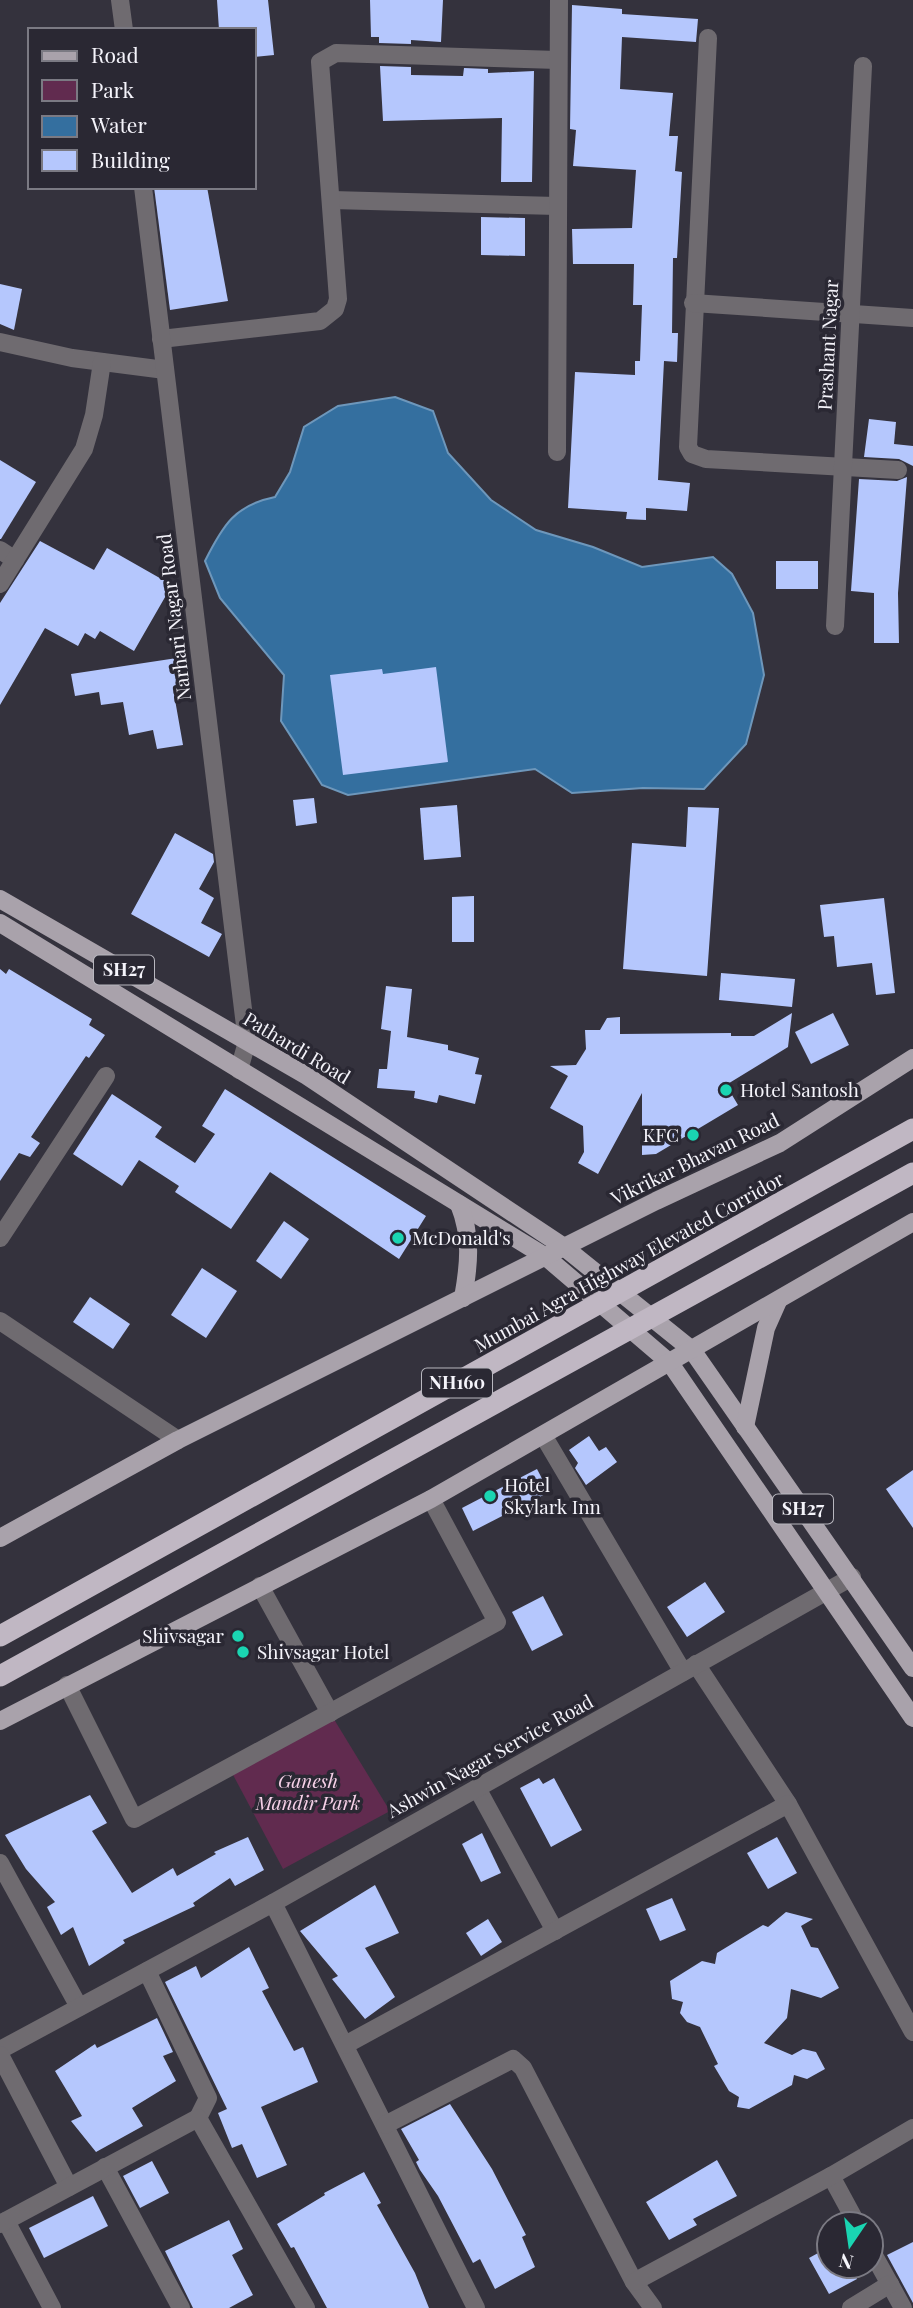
<svg xmlns="http://www.w3.org/2000/svg" width="913" height="2308" font-family="'Playfair Display',serif">
<rect width="100%" height="100%" fill="#34323d"/>
<!-- green -->
<path fill="#612b4f" d="M332 1716 390 1811 283 1869 231 1771Z"/>
<!-- water -->
<path fill="#346f9f" stroke="#6e97bb" stroke-width="2" d="M395 397 433 411 448 453 491 500 536 530 593 547 642 567 713 557 732 574 753 613 764 675 746 744 704 789 643 788 572 793 535 769 348 795 322 785 281 721 284 675 220 598 205 561C223 525 235 505 275 497L290 472 304 427 338 406Z"/>
<!-- building -->
<g fill="#b5c7fd">
<path d="M217 0H268L274 55 254 57V30H219Z"/>
<path d="M370 0H443L441 42 411 40V44L379 43V37H371Z"/>
<path d="M572 5 622 9V14L698 19 696 42 622 37 620 89 673 93 669 136H678L675 171 682 172 677 258H673L672 333H678L677 362 664 361 658 480 690 483 687 511 646 508V520L626 519 627 512 568 508 575 372 635 375V361H640L642 305H633L634 264H573L572 229 632 228 636 170 573 166 576 130 570 129Z"/>
<path d="M380 66 411 67V75L463 76 464 68 488 69V73L534 71 532 182H501L502 118 383 121Z"/>
<path d="M154 187H207L228 301 170 310Z"/>
<path d="M481 217 525 218V256L481 255Z"/>
<path d="M0 284 22 289 14 330 0 324Z"/>
<path d="M869 419 896 422 894 444 913 446V466L899 459 864 457Z"/>
<path d="M0 460 36 482 1 539H0Z"/>
<path d="M907 477 898 593 899 643H874V593L851 591 859 479 897 481Z"/>
<path d="M40 541 94 570 107 548 172 585 134 651 100 631 95 639 85 633 78 646 45 628 0 705V603Z"/>
<rect x="776" y="561" width="42" height="28"/>
<path d="M177 658 183 692 174 694 183 745 157 749 153 730 129 735 123 702 101 705 99 692 75 696 71 674Z"/>
<path d="M436 667 448 762 343 775 330 675 382 669 383 674Z"/>
<path d="M314 798 317 823 296 826 293 800Z"/>
<path d="M457 805 461 857 424 860 420 808Z"/>
<path d="M688 807 719 808 707 976 623 969 632 843 686 847Z"/>
<path d="M175 833 213 854 214 862 199 889 214 898 201 923 222 934 209 957 131 914Z"/>
<path d="M474 896V942H452V897Z"/>
<path d="M884 898 895 993 876 995 872 963 837 967 834 936 824 937 820 905Z"/>
<path d="M0 969 6 974 9 969 92 1019 89 1025 105 1035 89 1058 86 1056 31 1137 40 1143 30 1157 19 1153 0 1181Z"/>
<path d="M721 973 795 979 792 1007 719 1000Z"/>
<path d="M386 986 412 989 407 1037 448 1045V1050L479 1058 475 1074 482 1075 475 1104 439 1095 437 1103 414 1098 415 1091 377 1088 379 1069H387L391 1031 381 1029Z"/>
<path d="M792 1013 788 1047 726 1085 738 1105 656 1154 642 1155V1093L598 1174 578 1163 584 1152 583 1126 550 1108 568 1076 550 1066 576 1065 586 1049 585 1030H600L607 1018 620 1017V1034L731 1033V1036H754Z"/>
<path d="M833 1013 849 1045 811 1064 795 1032Z"/>
<path d="M225 1089 426 1216 399 1259 270 1172 231 1229 175 1192 179 1186 139 1160 122 1186 73 1154 112 1094 162 1127 155 1137 195 1163 215 1134 202 1126Z"/>
<path d="M284 1221 309 1239 281 1279 256 1261Z"/>
<path d="M202 1268 237 1291 206 1338 171 1315Z"/>
<path d="M90 1297 130 1324 113 1349 73 1322Z"/>
<path d="M589 1436 599 1451 606 1447 617 1462 586 1485 575 1468 578 1463 569 1450Z"/>
<path d="M537 1469 549 1492 473 1531 462 1508Z"/>
<path d="M913 1470V1528L886 1489Z"/>
<path d="M705 1582 725 1612 687 1637 667 1607Z"/>
<path d="M543 1596 563 1635 532 1651 512 1612Z"/>
<path d="M539 1778 543 1784 554 1778 582 1830 551 1847 520 1788Z"/>
<path d="M90 1795 107 1823 92 1831 132 1893 173 1868 177 1876 216 1854 214 1852 248 1837 264 1870 235 1886 230 1878 193 1903 195 1906 123 1940 125 1943 89 1966 73 1927 61 1935 47 1907 55 1902 26 1869 5 1835Z"/>
<path d="M482 1833 501 1873 481 1882 462 1844Z"/>
<path d="M777 1837 797 1873 768 1889 747 1853Z"/>
<path d="M375 1885 399 1933 365 1948 395 1997 365 2019 332 1979 338 1976 300 1931Z"/>
<path d="M672 1898 686 1930 660 1941 646 1909Z"/>
<path d="M786 1912 813 1919 801 1926 811 1947 818 1948 839 1988 821 1998 791 1989 787 2018 764 2043 792 2055 803 2049 816 2052 825 2069 807 2079 794 2075 792 2085 749 2109 737 2107 739 2097 729 2091 714 2066 718 2064 700 2027 687 2022 680 2013 683 2002 672 1999 670 1981 702 1961 715 1964 717 1953 763 1925 768 1927Z"/>
<path d="M488 1919 502 1942 481 1956 466 1933Z"/>
<path d="M249 1947 269 1988 262 1991 294 2051 303 2047 318 2082 261 2107 287 2165 257 2178 242 2144 232 2148 218 2113 227 2109 165 1982 196 1966 201 1978Z"/>
<path d="M157 2018 173 2052 163 2056 176 2081 132 2108 143 2126 96 2152 71 2121 82 2116 55 2071 95 2044 97 2048Z"/>
<path d="M450 2104 492 2169 526 2235 522 2237 535 2267 495 2289 480 2259 473 2263 438 2196 420 2170 416 2162 419 2160 401 2129Z"/>
<path d="M717 2160 737 2196 693 2219 697 2225 669 2240 646 2202Z"/>
<path d="M152 2161 169 2193 140 2208 123 2176Z"/>
<path d="M364 2172 381 2203 377 2205 415 2273 429 2308H327L294 2247 291 2248 277 2224 325 2195 324 2193Z"/>
<path d="M93 2196 108 2226 44 2258 29 2228Z"/>
<path d="M229 2220 243 2249 232 2255 253 2295 229 2308H193L165 2251Z"/>
<path d="M913 2242V2303L887 2255Z"/>
<path d="M829 2247V2266H850L857 2279 829 2294 809 2258Z"/>
</g>
<g fill="none" stroke-linecap="round" stroke-linejoin="round">
<!-- minor -->
<g stroke="#6f6b70" stroke-width="18">
<path d="M708 38 688 447 692 454 706 459 898 470"/>
<path d="M332 200 557 206"/>
<path d="M693 303 913 318"/>
<path d="M161 339 320 321 335 309 338 299 320 62 336 53 558 60"/>
<path d="M0 342 72 358 165 370"/>
<path d="M557 452 559 0"/>
<path d="M0 550 15 560"/>
<path d="M0 584 84 449 94 415 102 362"/>
<path d="M835 626 863 66"/>
<path d="M0 1238 106 1076"/>
<path d="M0 1321 178 1440"/>
<path d="M543 1435 683 1672"/>
<path d="M260 1586 330 1713"/>
<path d="M696 1664 788 1804"/>
<path d="M67 1685 134 1819 497 1622 431 1499"/>
<path d="M477 1788 555 1931"/>
<path d="M0 1863 79 2007"/>
<path d="M273 1903 476 2308"/>
<path d="M147 1971 208 2098 198 2118"/>
<path d="M345 2045 788 1804 913 2032"/>
<path d="M0 2050 273 1903 852 1577"/>
<path d="M0 2055 69 2187"/>
<path d="M385 2125 513 2059 523 2068 634 2282 653 2308"/>
<path d="M105 2167 181 2308"/>
<path d="M831 2176 857 2224"/>
<path d="M6 2221 52 2308"/>
<path d="M0 2224 198 2118 306 2308"/>
<path d="M871 2250 903 2308"/>
<path d="M634 2282 831 2176 913 2128"/>
<path d="M851 2308 890 2284"/>
</g>
<!-- tertiary -->
<g stroke="#6f6b70" stroke-width="18">
<path d="M120 0 124 30"/>
<path d="M143 187 247 1042 239 1070"/>
</g>
<!-- primary -->
<g stroke="#a9a2ab" stroke-width="18">
<path d="M0 899 307 1076 564 1247 692 1350 913 1668"/>
<path d="M0 923 546 1257 670 1363 913 1718"/>
<path d="M459 1204C472 1236 469 1265 463 1298"/>
<path d="M745 1427 766 1328 778 1301"/>
<path d="M0 1538 178 1440 656 1201 780 1143 913 1058"/>
<path d="M0 1721 431 1499 913 1222"/>
</g>
<!-- motorway-bridge -->
<g stroke="#c0b7c3" stroke-width="21">
<path d="M0 1636 913 1129"/>
<path d="M0 1676 913 1173"/>
</g>
</g>
<!-- markers -->
<g fill="#1ad5b2" stroke="#2a2833" stroke-width="2.5">
<circle cx="726" cy="1090" r="7"/>
<circle cx="693" cy="1135" r="7"/>
<circle cx="398" cy="1238" r="7"/>
<circle cx="490" cy="1496" r="7"/>
<circle cx="238" cy="1636" r="7"/>
<circle cx="243" cy="1652" r="7"/>
</g>
<g text-anchor="middle" stroke-width="7" stroke-linejoin="round" paint-order="stroke">
<!-- shield labels -->
<g fill="#2a2833" stroke="#b8b7bf" stroke-width="2">
<rect x="94" y="955.5" width="60" height="29" rx="5"/>
<rect x="422" y="1368.5" width="70" height="29" rx="5"/>
<rect x="773" y="1494.5" width="60" height="29" rx="5"/>
</g>
<g font-size="18" font-weight="bold" fill="#f5f4fb">
<text x="124" y="976">SH27</text>
<text x="457" y="1389">NH160</text>
<text x="803" y="1515">SH27</text>
</g>
<!-- street labels -->
<g font-size="19" fill="#f5f4fb" stroke="#2a2833">
<text transform="translate(828 345) rotate(-87)" y="7">Prashant Nagar</text>
<text transform="translate(174 617) rotate(-97)" y="7">Narhari Nagar Road</text>
<text transform="translate(297 1048) rotate(31)" y="7">Pathardi Road</text>
<text transform="translate(695 1159) rotate(-26)" y="7">Vikrikar Bhavan Road</text>
<text transform="translate(629 1262) rotate(-29)" y="7">Mumbai Agra Highway Elevated Corridor</text>
<text transform="translate(490 1756) rotate(-29)" y="7">Ashwin Nagar Service Road</text>
</g>
<!-- poi labels -->
<g font-size="19" fill="#f5f4fb" stroke="#2a2833" text-anchor="start">
<text x="740" y="1097">Hotel Santosh</text>
<text x="679" y="1142" text-anchor="end">KFC</text>
<text x="412" y="1245">McDonald's</text>
<text x="504" y="1492">Hotel<tspan x="504" dy="22">Skylark Inn</tspan></text>
<text x="224" y="1643" text-anchor="end">Shivsagar</text>
<text x="257" y="1659">Shivsagar Hotel</text>
</g>
<!-- park labels -->
<g font-size="19" font-style="italic" fill="#f7d1e8" stroke="#2a2833">
<text x="308" y="1788">Ganesh<tspan x="308" dy="22">Mandir Park</tspan></text>
</g>
</g>
<!-- legend -->
<rect x="28" y="28" width="228" height="161" fill="#2a2833" stroke="#7b7a83" stroke-width="2"/>
<rect x="42" y="51" width="35" height="10" fill="#a9a2ab" stroke="#7b7a83" stroke-width="2"/>
<text x="91" y="63" font-size="21" fill="#f5f4fb">Road</text>
<rect x="42" y="80" width="35" height="21" fill="#612b4f" stroke="#7b7a83" stroke-width="2"/>
<text x="91" y="98" font-size="21" fill="#f5f4fb">Park</text>
<rect x="42" y="116" width="35" height="21" fill="#346f9f" stroke="#7b7a83" stroke-width="2"/>
<text x="91" y="133" font-size="21" fill="#f5f4fb">Water</text>
<rect x="42" y="150" width="35" height="21" fill="#b5c7fd" stroke="#7b7a83" stroke-width="2"/>
<text x="91" y="168" font-size="21" fill="#f5f4fb">Building</text>
<!-- north arrow -->
<g transform="translate(850 2245) rotate(193)"><circle r="33" fill="#2a2833" stroke="#7b7a83" stroke-width="2"/>
<path d="M0-5L12 26L0 18L-12 26Z" fill="#1ad5b2"/>
<text y="-10" font-size="19" font-weight="bold" text-anchor="middle" fill="#f5f4fb">N</text>
</g>
</svg>
